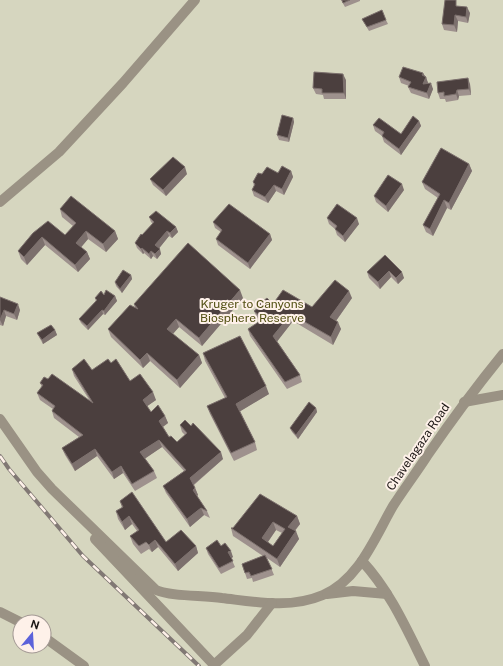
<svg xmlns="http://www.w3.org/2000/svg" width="503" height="666" font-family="'Public Sans',sans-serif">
<rect width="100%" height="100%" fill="#f0e3dc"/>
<!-- green -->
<path fill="#d6d6bf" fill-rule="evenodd" d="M0 0H503V666H0ZM20 622H44V646H20Z"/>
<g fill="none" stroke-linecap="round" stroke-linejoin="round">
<!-- minor -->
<g stroke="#9a9284" stroke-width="10">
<path d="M0 202 59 152 123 83 195 0"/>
<path d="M464 402 503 395"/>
<path d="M0 419 37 472 52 489 156 590C173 597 202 595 222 598 256 602 290 609 323 595 359 580 375 537 393 506 404 489 416 473 427 456 451 421 476 387 503 354"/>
<path d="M95 539 215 666"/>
<path d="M362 561C390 591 407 630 425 666"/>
<path d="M327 594 353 591 387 594"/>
<path d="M0 612 20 622"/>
<path d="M44 637 84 666"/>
<path d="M214 665 247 635 272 603"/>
</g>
<defs>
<path id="rail" d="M0 456 9 469 83 556 199 666"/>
</defs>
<!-- rail casing -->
<use href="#rail" stroke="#817874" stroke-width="4"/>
<!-- rail -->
<use href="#rail" stroke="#fef1e9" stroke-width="2.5" stroke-dasharray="8" stroke-linecap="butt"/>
</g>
<!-- wall -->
<g fill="#9e918d" fill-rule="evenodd">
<path d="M341 0H360V1L345 7Z"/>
<path d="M458 6 470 13 468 23 458 21 457 32 444 30 442 24Z"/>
<path d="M362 19 386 20 388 24 369 31Z"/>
<path d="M423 73 425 76 426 77 428 83 433 89 429 99 411 93 408 87 409 86 401 83 399 77Z"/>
<path d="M346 80V99H324L323 95 316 94 313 88Z"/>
<path d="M470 84 471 95 459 96 458 100 446 102 445 99H440L438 93Z"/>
<path d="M293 118 294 122 289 142 279 140 277 135Z"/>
<path d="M419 121 421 126 401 155 384 142 382 136 375 131 373 125 401 134Z"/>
<path d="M469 164 472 171 451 210 447 208 433 236 426 232 423 225 438 198 425 189 422 182Z"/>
<path d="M291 171 293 177 284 195 276 191 268 203 254 196 252 190 254 186 253 182 262 174Z"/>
<path d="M187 174 166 196 153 185 150 179Z"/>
<path d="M404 190 388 212 376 202 374 196Z"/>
<path d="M60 209 115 231 118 239 106 252 88 239 81 247 87 252 90 259 78 272 45 245 27 265 21 259 18 251 33 233 65 235 73 226 62 217Z"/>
<path d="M149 217 176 227 178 232 172 238 169 236 159 248 161 254 157 259 153 256 151 259 144 253 143 254 137 248 135 243 153 224 151 222Z"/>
<path d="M327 218 359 224 345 242 337 235 335 229 329 224Z"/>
<path d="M213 222 270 234 272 240 250 269 218 245 216 239 221 232 215 228Z"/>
<path d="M385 255 404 278 398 284 391 277 380 289 369 278 367 272Z"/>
<path d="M131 275 132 279 122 293 116 286 115 282Z"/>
<path d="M104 295 115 296 117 301 105 315 103 314 88 330 81 323 79 319 96 302 95 298Z"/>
<path d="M0 297 20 310 17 320 6 316 3 326 0 325Z"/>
<path d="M243 298 202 346 179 327 173 334 199 355 202 363 180 388 150 361 143 368 111 337 108 329 135 308 134 304Z"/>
<path d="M352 298 336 321 341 329 333 345 293 321 277 341 300 375 302 382 287 389 250 336 248 329 260 321 257 318 254 311 257 308 256 305 262 302 273 304 312 307Z"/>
<path d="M55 330 57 335 43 344 39 337 37 333Z"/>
<path d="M203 353 269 394 240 411 255 442 257 450 234 461 210 414 207 406 225 398 205 361Z"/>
<path d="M111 363 130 381 156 400 147 406 151 412 165 416 168 423 163 427 169 437 177 442 185 435 182 432 180 425 223 459 194 485 198 495 197 496 207 511 210 518 204 515 190 527 166 493 163 486 184 471 162 447 145 458 154 471 157 478 135 491 123 473 114 479 97 456 75 471 65 455 62 448 79 437 54 418 52 411 53 409 40 400 37 393 42 387 40 383 90 401 74 376 72 369 92 370Z"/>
<path d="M316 408 317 412 298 439 292 432 290 428Z"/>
<path d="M120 501 166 542 196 546 198 553 178 571 158 547 152 552 149 549 141 554 133 544 130 536 137 531 132 524 125 530 118 519 116 511 122 508Z"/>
<path d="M297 516 300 524 295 531 299 539 280 567 267 558 274 575 253 582 252 578 247 579 242 564 263 556 233 536 231 528ZM276 530 282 533 273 546 268 542Z"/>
<path d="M221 546 233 557 231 558 235 567 221 574 208 554 206 548Z"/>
</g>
<!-- shaded-wall -->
<g fill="#7c706d">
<path d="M467 7 470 13 468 23 466 17Z"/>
<path d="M455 15 458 21 457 32 454 25Z"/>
<path d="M423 73 426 78V77L428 83 426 90 423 84 422 75Z"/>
<path d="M343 74 346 80V99L344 93Z"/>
<path d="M468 78 470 84 471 95 469 89Z"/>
<path d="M431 83 433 89 429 99 427 93Z"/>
<path d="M457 90 459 96 458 100 456 94Z"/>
<path d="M293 118 294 122 289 142 288 138Z"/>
<path d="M419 121 421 126 401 155 399 149Z"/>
<path d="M469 164 472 171 451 210 449 203Z"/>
<path d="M185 167 187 174 166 196 163 190Z"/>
<path d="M291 171 293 177 284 195 282 189Z"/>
<path d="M402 184 404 190 388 212 386 206Z"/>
<path d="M274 185 276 191 268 203 265 197Z"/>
<path d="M444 200 447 208 433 236 430 229Z"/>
<path d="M357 218 359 224 345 242 343 236Z"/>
<path d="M176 227 178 232 172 238 170 233Z"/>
<path d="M86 231 88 239 78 251 76 243Z"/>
<path d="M115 231 118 239 106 252 103 244Z"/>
<path d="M167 231 169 236 157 251 155 245Z"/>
<path d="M270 234 272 240 250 269 248 263Z"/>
<path d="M42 237 45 245 27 265 24 257Z"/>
<path d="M142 248 144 253 143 254 141 249Z"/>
<path d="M160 249 161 254 157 259 155 254Z"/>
<path d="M151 251 153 256 151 259 149 254Z"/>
<path d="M87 252 90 259 78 272 75 265Z"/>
<path d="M389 271 391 277 380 289 378 282Z"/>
<path d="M402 272 404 278 398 284 396 278Z"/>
<path d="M131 275 132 279 122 293 120 289Z"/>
<path d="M240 290 243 298 202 346 199 338Z"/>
<path d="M349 291 352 298 333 325 330 317Z"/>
<path d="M115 296 117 301 105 315 104 311Z"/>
<path d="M18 304 20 310 17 320 14 314Z"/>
<path d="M4 310 6 316 3 326 0 320Z"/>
<path d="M102 310 103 314 88 330 87 326Z"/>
<path d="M291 314 293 321 276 343 273 336Z"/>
<path d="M176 319 179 327 170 337 167 329Z"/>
<path d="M338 322 341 329 333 345 331 337Z"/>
<path d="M55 330 57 335 43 344 42 340Z"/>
<path d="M147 353 150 361 143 368 140 360Z"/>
<path d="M199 355 202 363 180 388 177 380Z"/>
<path d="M266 386 269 394 239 412 236 404Z"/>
<path d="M153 392 156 400 146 407 143 400Z"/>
<path d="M316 408 317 412 298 439 296 435Z"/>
<path d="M165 416 168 423 161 428 159 421Z"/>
<path d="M159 440 162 447 143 460 140 452Z"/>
<path d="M95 449 97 456 75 471 72 464Z"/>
<path d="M221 452 223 459 193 485 190 478Z"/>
<path d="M121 466 123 473 114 479 112 472Z"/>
<path d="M195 488 198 495 196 497 193 490Z"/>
<path d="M201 508 204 515 190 527 187 519Z"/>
<path d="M129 516 132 524 125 530 122 522Z"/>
<path d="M297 516 300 524 291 535 288 527Z"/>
<path d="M273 522 276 530 265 546 262 538Z"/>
<path d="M296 531 299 539 280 567 277 559Z"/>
<path d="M155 540 158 547 152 552 149 545Z"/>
<path d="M196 546 198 553 178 571 175 564Z"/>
<path d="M231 551 233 557 230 559 228 552Z"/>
</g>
<!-- building -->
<g fill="#4b3f3e" stroke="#7c706d" fill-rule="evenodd">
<path d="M342 0H350L343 3Z"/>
<path d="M445 0H456V6L467 7 466 17 455 15 454 25 442 24Z"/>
<path d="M382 10 386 20 367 27 362 19Z"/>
<path d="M403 67 423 73 422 75 426 77 423 84 431 83 427 93 408 87 411 82 399 77Z"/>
<path d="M314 72 343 74 344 93H322V89L313 88Z"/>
<path d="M468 78 469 89 457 90 456 94 444 96V92L438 93 437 82Z"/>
<path d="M282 115 293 118 288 138 277 135Z"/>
<path d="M413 116 419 121 399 149 382 136 384 132 373 125 379 118 401 134Z"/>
<path d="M441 148 469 164 449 203 444 200 430 229 423 225 440 194 422 182Z"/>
<path d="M173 157 185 167 163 190 150 179Z"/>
<path d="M282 166 291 171 282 189 274 185 265 197 252 190 255 184 253 182 258 173 262 174 267 167 278 173Z"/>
<path d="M388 175 402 184 386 206 374 196Z"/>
<path d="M71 196 115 231 103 244 86 231 76 243 87 252 75 265 42 237 24 257 18 251 33 233 48 221 65 235 76 223 60 209Z"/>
<path d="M229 204 270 234 248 263 216 239 222 230 213 222Z"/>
<path d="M337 204 357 218 343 236 335 229 337 226 327 218Z"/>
<path d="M156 211 176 227 170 233 167 231 155 245 160 249 155 254 151 251 149 254 142 248 141 249 135 243 141 234 142 235 154 222 149 217Z"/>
<path d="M188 243 240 290 199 338 176 319 167 329 199 355 177 380 147 353 140 360 108 329 130 305 138 309 134 304Z"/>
<path d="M385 255 402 272 396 278 389 271 378 282 367 272Z"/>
<path d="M123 270 131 275 120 289 115 282Z"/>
<path d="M335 280 349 291 330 317 338 322 331 337 291 314 273 336 300 375 285 382 248 329 263 319 254 311 258 308 256 305 260 299 262 302 267 298 273 304 283 290 312 307Z"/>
<path d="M106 290 115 296 104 311 102 310 87 326 79 319 97 300 95 298 101 291 104 295Z"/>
<path d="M0 297 18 304 14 314 4 310 0 320Z"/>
<path d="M51 325 55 330 42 340 37 333Z"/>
<path d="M240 336 266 386 236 404 255 442 231 453 207 406 227 397 203 353Z"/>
<path d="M84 359 92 370 108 359 111 363 116 359 130 381 140 374 153 392 143 400 151 412 158 405 165 416 159 421 169 437 171 436 177 442 187 433 180 425 185 420 191 426 193 423 221 452 190 478 195 488 193 490 207 511 201 508 187 519 163 486 186 470 159 440 140 452 154 471 132 484 121 466 112 472 95 449 72 464 62 448 83 435 52 411 55 406 37 393 43 385 40 383 44 377 48 379 52 374 93 403 72 369Z"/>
<path d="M309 402 316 408 296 435 290 428Z"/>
<path d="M132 492 166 542 181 530 196 546 175 564 155 540 149 545 146 542 139 546 130 536 139 530 129 516 122 522 116 511 123 507 120 501Z"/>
<path d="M260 494 297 516 288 527 296 531 277 559 231 528H233ZM273 522 285 529 273 546 262 538Z"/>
<path d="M217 540 221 546 225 543 231 551 228 552 233 561 219 568 206 548Z"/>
<path d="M265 555 272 569 251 576 249 572 245 573 242 564Z"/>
</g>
<g text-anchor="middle" stroke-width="4" stroke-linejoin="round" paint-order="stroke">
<!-- park labels -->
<g font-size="12" fill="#525013" stroke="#fef1e9">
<text x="252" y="308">Kruger to Canyons<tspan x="252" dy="14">Biosphere Reserve</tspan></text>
</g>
<!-- street labels -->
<g font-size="12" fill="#1b1614" stroke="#fef1e9">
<text transform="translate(418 447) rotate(-56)" y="4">Chavelagaza Road</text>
</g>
</g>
<!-- north arrow -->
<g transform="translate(32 634) rotate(18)"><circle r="19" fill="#fef1e9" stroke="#a39994"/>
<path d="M0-3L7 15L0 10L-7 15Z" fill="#5c62da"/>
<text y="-6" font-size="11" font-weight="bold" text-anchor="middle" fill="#1b1614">N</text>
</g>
</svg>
